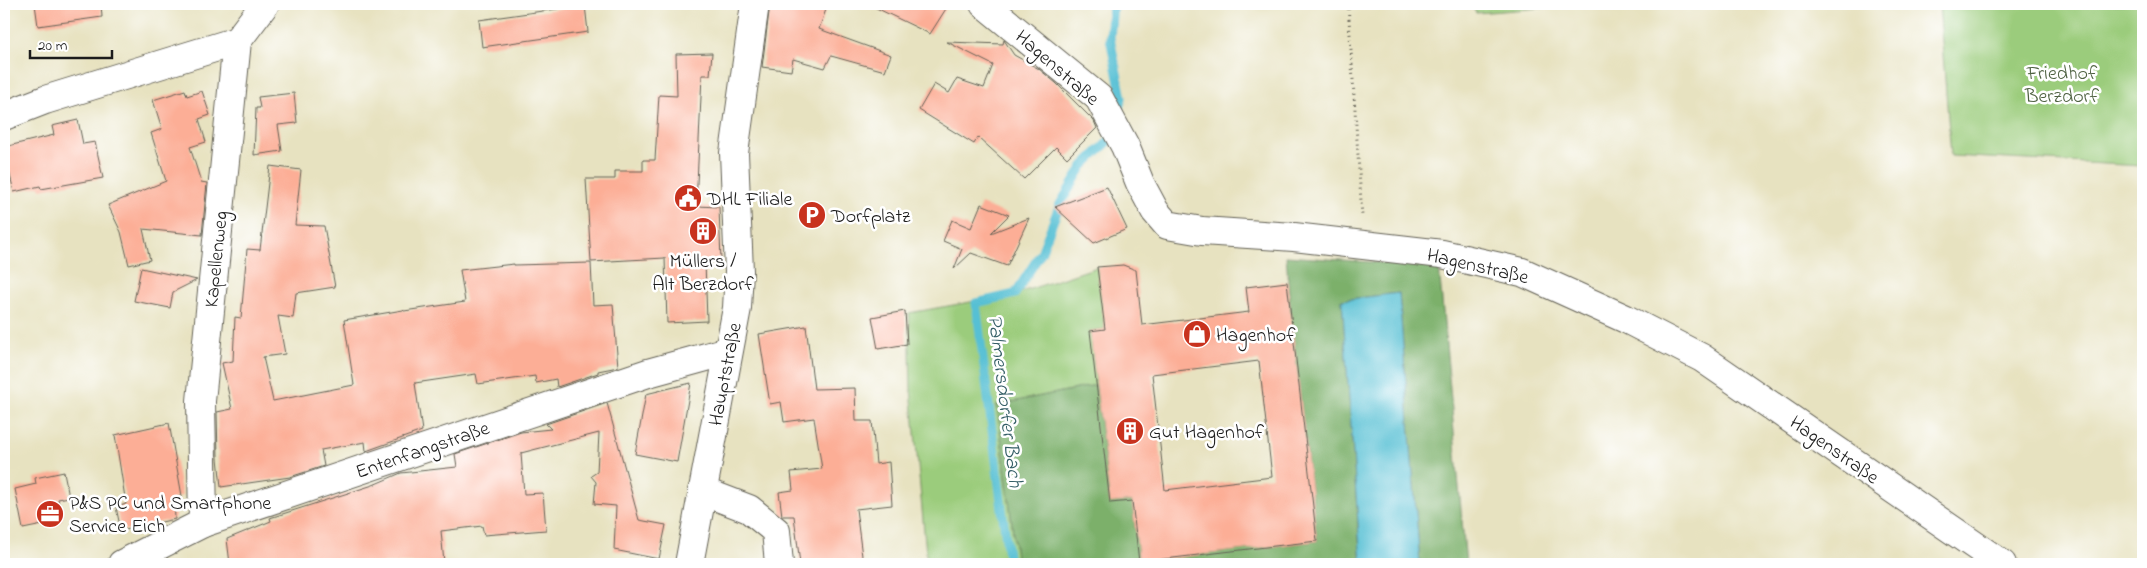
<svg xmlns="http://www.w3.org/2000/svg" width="2147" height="568" font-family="'Indie Flower',sans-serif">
<rect width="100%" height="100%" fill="#fff"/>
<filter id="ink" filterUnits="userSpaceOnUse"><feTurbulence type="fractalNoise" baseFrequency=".02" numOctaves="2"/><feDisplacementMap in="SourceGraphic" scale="10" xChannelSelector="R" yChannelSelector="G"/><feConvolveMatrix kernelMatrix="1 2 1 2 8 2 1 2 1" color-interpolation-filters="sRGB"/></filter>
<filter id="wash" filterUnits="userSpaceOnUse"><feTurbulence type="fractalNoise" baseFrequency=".0096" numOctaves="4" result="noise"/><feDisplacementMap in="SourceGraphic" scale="20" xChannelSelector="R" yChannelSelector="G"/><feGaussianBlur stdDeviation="1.12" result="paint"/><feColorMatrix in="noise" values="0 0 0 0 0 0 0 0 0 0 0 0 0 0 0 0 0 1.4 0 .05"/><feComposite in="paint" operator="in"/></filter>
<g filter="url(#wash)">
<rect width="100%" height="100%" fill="#e7e2c0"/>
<!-- green -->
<g fill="#9bcc7b" stroke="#5c744c">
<path d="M1470 4H1592L1476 13Z"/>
<path d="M1939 4H2143V166L1951 156Z"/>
<path d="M1097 267 1105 329 1090 331 1096 385 997 405 1017 564H927L911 389 909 313 1015 294Z"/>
</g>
<!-- forest -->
<path fill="#7cb06b" stroke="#4c6644" d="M1286 256 1439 267 1466 564H1420L1399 293 1342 300 1361 564H1017L997 405 1096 385 1110 503 1132 501 1139 562 1317 541 1291 318Z"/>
<!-- water -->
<path fill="#57c0d4" stroke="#3a6e78" d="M1399 293 1420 564H1361L1342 300Z"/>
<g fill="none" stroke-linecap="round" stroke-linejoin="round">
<!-- stream -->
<g stroke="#57c0d4" stroke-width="9">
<path d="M1113 4 1110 38 1122 98 1116 116"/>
<path d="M1009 564 976 303 1015 294 1041 253 1060 204 1083 166 1109 141 1112 131"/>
</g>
</g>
<g id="blocks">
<!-- building -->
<g fill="#fcae96" fill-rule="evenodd">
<path d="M35 4H101L102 17 38 26Z"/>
<path d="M770 4H828L819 29 891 55 885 71 831 56 825 68 793 59 791 71 762 67Z"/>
<path d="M868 4H949L930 34Z"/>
<path d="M585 5 588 32 482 47 479 20Z"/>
<path d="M1004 40 1014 55 1039 69 1056 83 1094 121 1097 128 1067 158 1056 147 1024 179 978 137 974 144 919 110 934 84 949 93 957 79 984 88 993 65 947 42 1003 44Z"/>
<path d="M712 53 710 75H702L696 206 719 207 721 261H705L707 321 667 323 665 258 591 262 586 179H615V171H643V160H655L659 95 677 96 676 54Z"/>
<path d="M185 90 187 96 202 91 210 115 199 119 206 142 190 147 201 182 207 183 202 235 143 229 150 260 129 265 121 232 108 205 166 181 151 133 162 129 153 100Z"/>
<path d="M294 93 297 123 278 125 282 151 254 155 256 108H260L258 97Z"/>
<path d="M78 120 83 144 95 142 103 178 41 189 40 186 14 192 9 171 4 172V147L54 135 52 126Z"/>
<path d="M270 166 301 170 295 225 324 226 335 287 296 293 293 318 278 316 285 354 263 357 273 401 354 385 344 320 403 310 404 311 465 302 460 270 514 264V265L591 263 593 305 613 304 618 367 598 371V373L557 387 556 379 536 383 535 376 478 384 476 374 415 383 422 431 366 451 365 442 321 450 324 466 290 477 221 487 218 458 217 412 232 409 222 363 233 361 235 317 241 318 247 249 260 250Z"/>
<path d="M1107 187 1127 229 1094 243 1055 207Z"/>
<path d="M981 204 1009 215 991 233 1029 218 1007 266 971 253 954 269 962 249 943 241 952 220 971 228Z"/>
<path d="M1123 265 1136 270 1142 325 1249 312 1246 287 1287 282 1317 541 1139 562 1132 501 1110 503 1090 331 1105 329 1097 267ZM1259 361 1272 477 1165 490 1152 374Z"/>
<path d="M141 268 197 280 173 292 170 308 134 301Z"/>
<path d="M905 311 907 344 878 349 872 317Z"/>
<path d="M806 326 814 389 855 388 856 421H872L876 464 889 462 892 505 856 509 863 564H800L794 516H782L779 492 793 490 791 472 822 469 814 418 784 422 781 402 770 404 759 334Z"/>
<path d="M691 383 677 462 635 454 646 394Z"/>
<path d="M607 403 639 520 666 525 659 559 614 550 616 506 594 504 596 482 591 476 597 472 599 433 521 453 524 494 543 493 546 530 484 535 482 526 441 531 444 563 230 564 227 539 271 521 270 518 373 485 401 473 457 467 455 454 521 432 551 429 546 424Z"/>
<path d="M169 423 182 496 174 498 175 519 121 531 116 507 126 504 115 435Z"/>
<path d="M64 472 69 497 58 499 62 521 23 529 15 489 36 484 35 478Z"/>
</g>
</g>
</g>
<g filter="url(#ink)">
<use href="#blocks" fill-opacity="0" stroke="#636155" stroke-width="1"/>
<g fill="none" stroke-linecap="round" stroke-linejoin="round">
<defs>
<g id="minor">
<path d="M984 4 1099 98 1125 146 1140 183 1155 211 1167 225 1202 231 1294 237 1442 254 1522 272 1626 319 1702 358 2002 564"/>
<path d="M4 116 45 100 237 41"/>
<path d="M702 491 749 509 776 531 779 564"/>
<path d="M203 523 201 401 237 41 265 4"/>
<path d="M122 564 203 523 648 373 728 351"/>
<path d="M689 564 737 308 739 271 734 153 755 4"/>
</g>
</defs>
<!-- minor casing -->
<use href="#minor" stroke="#636155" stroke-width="30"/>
<!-- path -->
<path stroke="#636155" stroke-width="3" stroke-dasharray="1 4" stroke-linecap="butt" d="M1348 4 1362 216"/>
<!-- minor -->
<use href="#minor" stroke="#fff" stroke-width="28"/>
</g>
</g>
<!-- icons -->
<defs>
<symbol id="civic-disc" viewBox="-11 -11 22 22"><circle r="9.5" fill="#c8321e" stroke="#fff"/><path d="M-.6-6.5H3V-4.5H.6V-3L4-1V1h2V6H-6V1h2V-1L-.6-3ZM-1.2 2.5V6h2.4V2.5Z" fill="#fff"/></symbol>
<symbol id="parking-disc" viewBox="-11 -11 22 22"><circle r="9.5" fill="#c8321e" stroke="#fff"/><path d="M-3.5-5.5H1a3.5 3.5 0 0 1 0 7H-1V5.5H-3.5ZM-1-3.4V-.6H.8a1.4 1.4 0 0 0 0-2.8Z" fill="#fff"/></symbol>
<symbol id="building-disc" viewBox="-11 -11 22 22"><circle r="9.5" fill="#c8321e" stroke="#fff"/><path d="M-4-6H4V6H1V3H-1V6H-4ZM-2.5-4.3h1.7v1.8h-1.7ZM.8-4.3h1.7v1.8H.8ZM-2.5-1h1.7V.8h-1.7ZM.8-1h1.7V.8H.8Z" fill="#fff"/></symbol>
<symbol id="shop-disc" viewBox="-11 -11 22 22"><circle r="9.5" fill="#c8321e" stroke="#fff"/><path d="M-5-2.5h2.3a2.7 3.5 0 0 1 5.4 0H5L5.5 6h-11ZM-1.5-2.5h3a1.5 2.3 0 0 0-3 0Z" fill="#fff"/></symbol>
<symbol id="office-disc" viewBox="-11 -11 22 22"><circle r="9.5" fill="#c8321e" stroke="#fff"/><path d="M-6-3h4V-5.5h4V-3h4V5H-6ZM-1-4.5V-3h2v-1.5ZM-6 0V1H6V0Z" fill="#fff"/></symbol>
</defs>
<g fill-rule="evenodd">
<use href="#civic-disc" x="672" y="182" width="32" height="32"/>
<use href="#parking-disc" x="796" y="199" width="32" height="32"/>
<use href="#building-disc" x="687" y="215" width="32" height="32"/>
<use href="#shop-disc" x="1181" y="318" width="32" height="32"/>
<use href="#building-disc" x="1114" y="415" width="32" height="32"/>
<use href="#office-disc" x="34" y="498" width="32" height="32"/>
</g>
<g text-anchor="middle" stroke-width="5" stroke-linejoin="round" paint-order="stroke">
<!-- street labels -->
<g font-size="20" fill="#1c1c1c" stroke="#fff">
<text transform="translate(1058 67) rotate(41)" y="7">Hagenstraße</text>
<text transform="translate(215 259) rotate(-84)" y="7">Kapellenweg</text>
<text transform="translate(1478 265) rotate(13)" y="7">Hagenstraße</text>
<text transform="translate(724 374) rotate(-79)" y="7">Hauptstraße</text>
<text transform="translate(422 449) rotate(-19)" y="7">Entenfangstraße</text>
<text transform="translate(1835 449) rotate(35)" y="7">Hagenstraße</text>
</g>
<!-- park labels -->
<g font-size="20" fill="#4f6242" stroke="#fff">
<text x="2062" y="79">Friedhof<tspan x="2062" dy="23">Berzdorf</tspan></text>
</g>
<!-- poi labels -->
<g font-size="20" fill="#1c1c1c" stroke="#fff" text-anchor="start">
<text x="707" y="205">DHL Filiale</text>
<text x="831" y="222">Dorfplatz</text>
<text x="703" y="267" text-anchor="middle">Müllers /<tspan x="703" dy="23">Alt Berzdorf</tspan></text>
<text x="1216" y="341">Hagenhof</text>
<text x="1149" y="438">Gut Hagenhof</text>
<text x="69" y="509">P&amp;S PC und Smartphone<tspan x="69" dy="23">Service Eich</tspan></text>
</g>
<!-- water labels -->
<g font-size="21" font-style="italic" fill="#345e66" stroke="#fff">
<text transform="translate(1006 401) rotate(83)" y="7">Palmersdorfer Bach</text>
</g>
</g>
<!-- margin -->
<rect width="2147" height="568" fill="none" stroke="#fff" stroke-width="20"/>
<!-- scale -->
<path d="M30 50v8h82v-8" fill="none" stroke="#1c1c1c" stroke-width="2.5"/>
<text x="38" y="50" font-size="15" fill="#1c1c1c" stroke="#ffffff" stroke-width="4" paint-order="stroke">20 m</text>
</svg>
